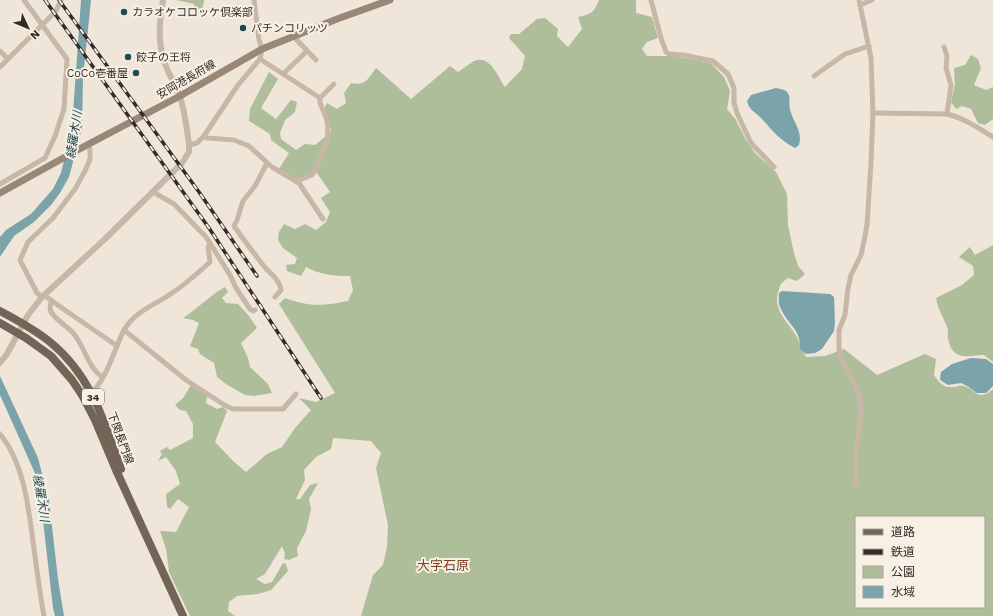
<svg xmlns="http://www.w3.org/2000/svg" width="993" height="616" font-family="'Work Sans','Noto Sans JP',sans-serif">
<rect width="100%" height="100%" fill="#efe6d9"/>
<!-- green -->
<g fill="#aebd9a" fill-rule="evenodd">
<path d="M176 0H204L202 13 194 8V4Z"/>
<path d="M599 0H637L636 1V13L652 17 658 38 647 42 642 49 647 56H673L711 63 724 77 730 91 727 109 736 120 746 140 755 153 776 172 787 194 788 225 794 253 798 266 805 274 797 281 788 278C781 283 780 284 778 293 773 311 789 323 797 337 800 344 802 350 806 357L825 356 844 349 877 375 925 354 936 359 934 375C938 381 942 387 950 387 955 388 958 385 963 386 977 389 977 403 993 389V616H361L373 575 383 565 387 547 388 525 376 468 381 453 371 441 333 438 331 449 316 457 304 470 305 480 296 499H300L310 485 318 483 309 499 311 509 306 531 297 548 298 556 289 560 284 559 285 554 282 546 265 574 256 579 265 584 272 582 283 563 286 564 288 571 271 590 258 594 237 596 229 602 228 611 235 616H190L169 572 166 549 160 531 176 532 189 507 178 499 170 509 167 507 166 494 180 484 176 471 166 457 158 461 162 454 160 451 167 447 170 450 193 438V424L186 411 180 410 175 405 183 398 191 385 207 396 206 403 217 409 223 407 227 411 215 442 233 461 246 472 267 454 282 447 295 428 311 410 299 398 316 402 335 393 279 304 285 298C310 307 323 306 348 301L353 290 350 276C334 276 321 275 306 267L301 276 287 271 286 265 295 264 297 258 283 248 278 240 279 232 284 224 295 229 305 224 316 230 326 222 330 212 321 198 330 192 317 173 297 179 279 169 289 153 271 140 270 134 249 121 250 109 269 72 278 79 261 108 276 119 291 100 297 102 295 112 285 120 280 133 281 139 296 150 305 144 315 145 331 132 329 120 324 109 327 103 337 109 346 103 344 93 351 83C366 86 368 79 376 68L411 99 450 66 458 72C463 69 469 64 474 61 490 54 498 77 505 87L522 69 525 56 509 38 511 34H519L537 19 545 18 558 29 557 36 568 47 582 29 578 17C591 14 594 13 599 0ZM856 517H984V607H856Z"/>
<path d="M971 55 978 59 981 68 974 85 986 90 993 87V119L985 125 978 123 971 109 962 106 956 109 951 102 955 84 954 68 965 65Z"/>
<path d="M993 245V362L984 355C966 356 953 361 948 339 947 335 949 331 947 327 943 316 938 310 936 298L962 285 974 275 973 266 959 257 970 247 975 255Z"/>
<path d="M225 287 228 292 222 298 226 303 238 304 249 316 257 328 241 343 248 358 250 367 268 384 272 393 254 396 245 395 226 384 217 377 214 363 200 354 198 349 190 346 199 323 193 320 183 318C198 308 209 296 225 287Z"/>
</g>
<!-- water -->
<g fill="#7aa4aa">
<path d="M81 0H91L83 78 82 128 69 177 60 193 51 205 34 222 14 236 0 257V237L6 230 31 214 53 189 61 173 72 128Z"/>
<path d="M776 88C779 89 783 89 786 91 792 96 788 103 790 109 793 123 803 130 799 145L795 148C779 140 773 131 761 118 755 112 749 110 747 101L751 95Z"/>
<path d="M782 291 830 294 834 297 835 323 834 331 822 349 815 353 806 354 800 349C801 329 788 325 781 309 778 304 779 299 779 293Z"/>
<path d="M971 358 986 359 993 364V386L986 393H977L967 386 961 383 948 385 940 380 941 372 952 364Z"/>
<path d="M0 376 38 458 49 500 58 579 64 616H55L53 608 39 485 34 471 0 395Z"/>
</g>
<g fill="none" stroke-linecap="round" stroke-linejoin="round">
<!-- minor -->
<g stroke="#c6b7a6" stroke-width="5">
<path d="M651 0 661 38 666 52 669 54 683 55 713 61 728 74 734 88V103L737 113 751 143 774 167"/>
<path d="M860 5 872 0"/>
<path d="M293 36 316 60"/>
<path d="M944 47 947 56 946 68 951 85 947 114"/>
<path d="M0 51 8 59"/>
<path d="M260 59 320 98 334 84"/>
<path d="M0 67 56 11 61 0"/>
<path d="M283 74 307 51"/>
<path d="M814 76 845 54 869 46"/>
<path d="M873 113 947 114C964 118 978 128 993 137"/>
<path d="M204 136 207 138 234 140 249 146 272 167 299 183 323 219"/>
<path d="M189 145 197 143 204 136 238 85 260 59 262 49 259 40 254 0"/>
<path d="M267 163 255 186 243 201 237 220 234 226C243 239 253 252 263 265 269 273 280 279 281 290L275 297"/>
<path d="M297 181 312 175 315 171 327 142 328 127 326 117 320 103V98"/>
<path d="M0 184 45 158 55 136 64 109 67 59 24 0"/>
<path d="M153 192 174 204 206 237 230 275 236 288 250 309 253 311 255 310"/>
<path d="M44 295 52 301C50 305 49 308 51 312 57 321 67 326 74 334 85 348 88 367 102 377"/>
<path d="M42 297 37 293 20 260 28 242 53 218 75 189 85 171 90 159V152L89 144"/>
<path d="M52 301 117 346"/>
<path d="M124 330 186 380 226 406 233 409H283L296 394"/>
<path d="M91 392C105 384 116 345 124 330 135 311 155 305 172 293 186 284 198 273 210 262L208 247 210 243"/>
<path d="M0 434C25 464 29 512 34 549 37 571 40 594 44 616"/>
<path d="M857 484 855 462 861 410 860 398 857 388 842 361 839 349V330L845 315 848 288 851 275 861 255 864 241 867 225 871 162 873 113 871 58 859 0"/>
</g>
<!-- tertiary -->
<path stroke="#c6b7a6" stroke-width="6" d="M0 363 7 354 28 315 42 297 106 238 182 163 189 152V145C187 129 185 112 180 97 177 87 171 78 167 69 157 45 159 25 163 0"/>
<!-- secondary -->
<path stroke="#998777" stroke-width="7" d="M0 193 85 146 180 96 262 49 337 19 390 0"/>
<!-- primary -->
<g stroke="#736458" stroke-width="8">
<path d="M0 311C17 320 34 329 50 342 91 375 104 421 121 469"/>
<path d="M0 323 26 338 51 356 72 380 82 395 95 420 116 470 183 616"/>
</g>
<defs>
<g id="rail">
<path d="M45 0 209 228 321 398"/>
<path d="M59 0 199 192 257 276"/>
</g>
</defs>
<!-- rail casing -->
<use href="#rail" stroke="#322b26" stroke-width="3.5"/>
<!-- rail -->
<use href="#rail" stroke="#f7f0e4" stroke-width="2" stroke-dasharray="6" stroke-linecap="butt"/>
</g>
<!-- markers -->
<g fill="#1f4951" stroke="#f7f0e4" stroke-width="1.5">
<circle cx="124" cy="12" r="4"/>
<circle cx="243" cy="28" r="4"/>
<circle cx="128" cy="57" r="4"/>
<circle cx="136" cy="73" r="4"/>
</g>
<g text-anchor="middle" stroke-width="4" stroke-linejoin="round" paint-order="stroke">
<!-- shield labels -->
<rect fill="#f7f0e4" stroke="#6d665f" stroke-width="1" x="82" y="389" width="22" height="16" rx="3"/>
<g font-size="10" font-weight="bold" fill="#322b26">
<text x="93" y="401">34</text>
</g>
<!-- poi labels -->
<g font-size="11" fill="#322b26" stroke="#f7f0e4" text-anchor="start">
<text x="132" y="16">カラオケコロッケ倶楽部</text>
<text x="251" y="32">パチンコリッツ</text>
<text x="136" y="61">餃子の王将</text>
<text x="128" y="77" text-anchor="end">CoCo壱番屋</text>
</g>
<!-- street labels -->
<g font-size="11" fill="#322b26" stroke="#f7f0e4">
<text transform="translate(186 79) rotate(-30)" y="4">安岡港長府線</text>
<text transform="translate(121 438) rotate(70)" y="4">下関長門線</text>
</g>
<!-- water labels -->
<g font-size="12" font-style="italic" fill="#1f4951" stroke="#f7f0e4">
<text transform="translate(74 135) rotate(-81)" y="4">綾羅木川</text>
<text transform="translate(41 498) rotate(81)" y="4">綾羅木川</text>
</g>
<!-- quarter labels -->
<g font-size="13" fill="#7c4125" stroke="#f7f0e4">
<text x="443" y="570">大字石原</text>
</g>
</g>
<!-- legend -->
<rect x="855" y="516" width="130" height="92" fill="#f7f0e4" stroke="#a8a198"/>
<rect x="863" y="529" width="20" height="6" fill="#736458" stroke="#a8a198"/>
<text x="891" y="536" font-size="12" fill="#322b26">道路</text>
<rect x="863" y="549" width="20" height="6" fill="#322b26" stroke="#a8a198"/>
<text x="891" y="556" font-size="12" fill="#322b26">鉄道</text>
<rect x="863" y="566" width="20" height="12" fill="#aebd9a" stroke="#a8a198"/>
<text x="891" y="576" font-size="12" fill="#322b26">公園</text>
<rect x="863" y="586" width="20" height="12" fill="#7aa4aa" stroke="#a8a198"/>
<text x="891" y="596" font-size="12" fill="#322b26">水域</text>
<!-- north arrow -->
<g transform="translate(28 28) rotate(134)" stroke="#f7f0e4" stroke-width="3" paint-order="stroke">
<path d="M0-3L7 15L0 10L-7 15Z" fill="#322b26"/>
<text y="-6" font-size="11" font-weight="bold" text-anchor="middle" fill="#322b26">N</text>
</g>
</svg>
